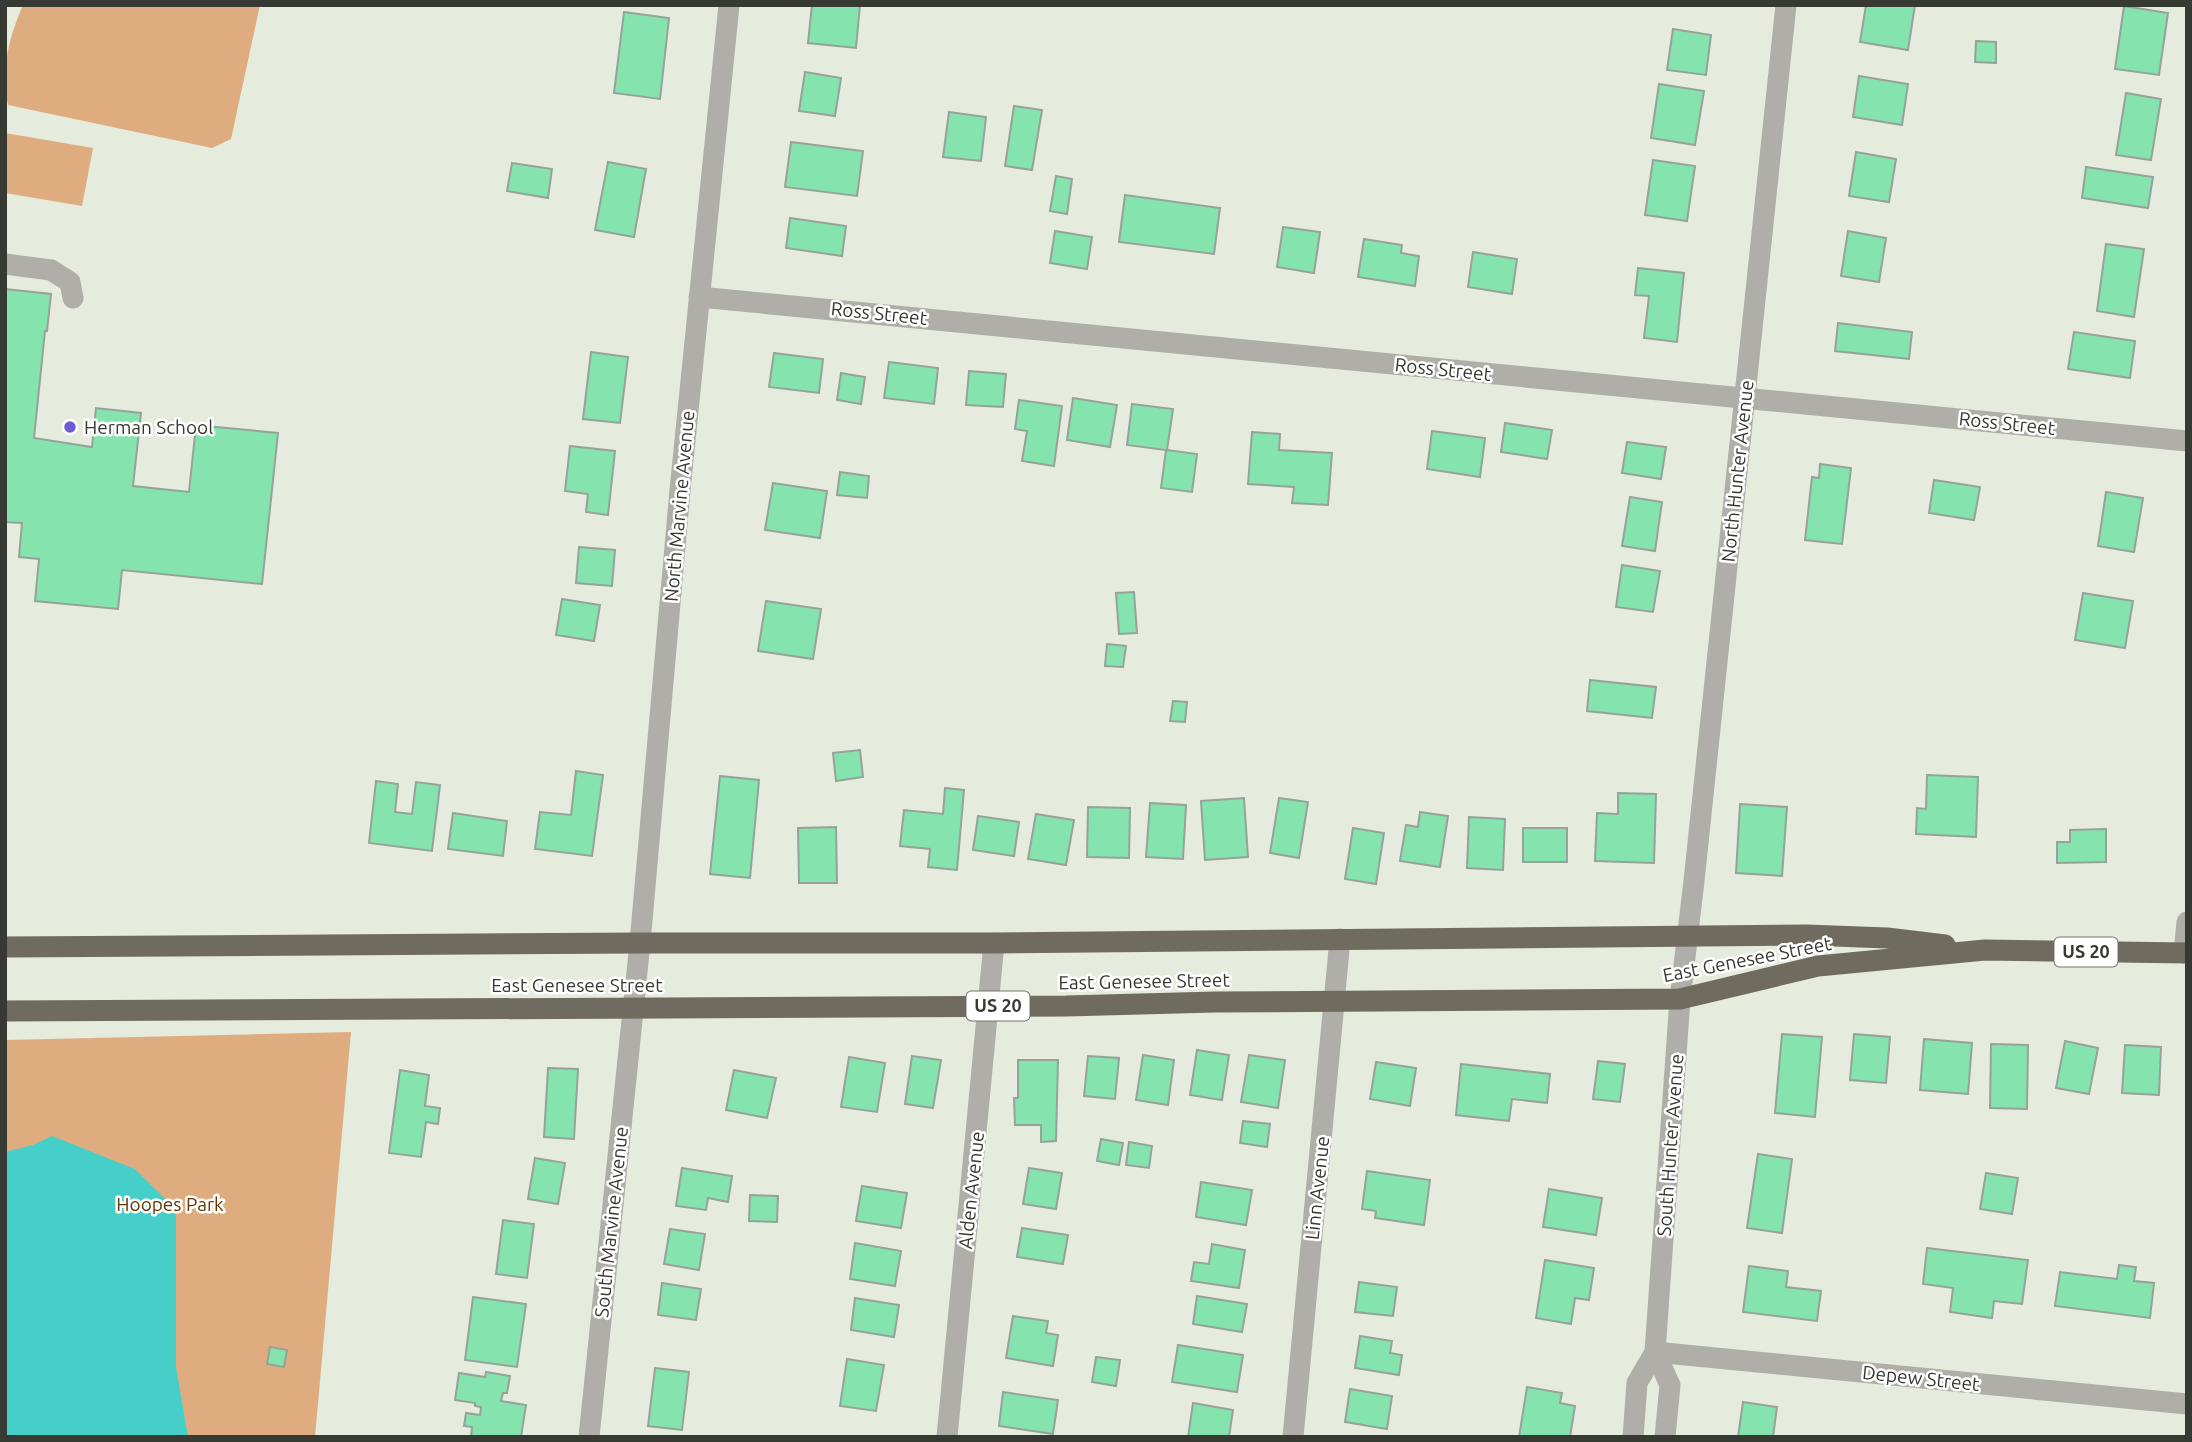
<svg xmlns="http://www.w3.org/2000/svg" width="2192" height="1442" font-family="Ubuntu,sans-serif">
<rect width="100%" height="100%" fill="#e5ebdd"/>
<!-- green -->
<g fill="#dfac80">
<path d="M23 5H260L231 139 212 148 8 105C0 71 9 37 23 5Z"/>
<path d="M5 133 93 148 82 206 5 193Z"/>
<path d="M351 1032 315 1437H5V1040Z"/>
</g>
<!-- water -->
<path fill="#45cfc8" d="M52 1136 135 1169 176 1210V1367L188 1437H5V1152L33 1145Z"/>
<!-- building -->
<g fill="#85e3ae" stroke="#95a39a" stroke-width="2">
<path d="M812 5H860L856 48 808 43Z"/>
<path d="M1866 5H1915L1908 50 1860 42Z"/>
<path d="M2124 6 2168 13 2159 75 2115 69Z"/>
<path d="M624 12 669 18 660 99 614 93Z"/>
<path d="M1673 29 1711 35 1706 75 1667 70Z"/>
<path d="M1976 41 1996 42V63L1975 62Z"/>
<path d="M805 72 841 78 835 116 799 111Z"/>
<path d="M1859 76 1908 84 1902 125 1853 117Z"/>
<path d="M1659 84 1704 91 1695 145 1651 138Z"/>
<path d="M2126 93 2161 99 2151 160 2116 155Z"/>
<path d="M1014 106 1042 110 1032 170 1005 166Z"/>
<path d="M949 112 986 117 981 161 943 157Z"/>
<path d="M791 142 863 151 857 196 785 187Z"/>
<path d="M1856 152 1896 159 1889 202 1849 196Z"/>
<path d="M1653 160 1695 166 1687 221 1645 215Z"/>
<path d="M608 162 646 169 634 237 595 230Z"/>
<path d="M512 163 552 169 548 198 507 191Z"/>
<path d="M2086 167 2153 177 2148 208 2082 198Z"/>
<path d="M1056 176 1072 179 1067 214 1050 211Z"/>
<path d="M1125 195 1220 208 1214 254 1119 242Z"/>
<path d="M790 218 846 226 842 256 786 248Z"/>
<path d="M1283 227 1320 232 1314 273 1277 267Z"/>
<path d="M1055 231 1092 237 1087 269 1050 263Z"/>
<path d="M1848 231 1886 238 1879 282 1841 276Z"/>
<path d="M1364 239 1402 245 1401 253 1419 256 1415 286 1358 277Z"/>
<path d="M2106 244 2144 249 2134 317 2097 311Z"/>
<path d="M1473 252 1517 259 1512 294 1468 287Z"/>
<path d="M1638 268 1684 273 1677 342 1644 338 1649 296 1635 295Z"/>
<path d="M5 289 51 294 47 331H45L34 438 92 447 96 408 141 413 133 486 189 492 196 425 278 433 262 584 122 570 118 609 35 601 39 559 19 557 22 523 5 522Z"/>
<path d="M1838 323 1912 332 1909 359 1835 351Z"/>
<path d="M2074 332 2135 341 2130 378 2068 369Z"/>
<path d="M591 352 628 357 620 423 583 419Z"/>
<path d="M774 353 823 359 819 393 769 387Z"/>
<path d="M889 362 938 368 934 404 884 398Z"/>
<path d="M969 371 1006 374 1003 407 966 405Z"/>
<path d="M841 373 865 377 861 404 837 400Z"/>
<path d="M1073 398 1117 405 1110 447 1067 440Z"/>
<path d="M1019 400 1062 406 1054 466 1022 461 1027 431 1015 429Z"/>
<path d="M1132 404 1173 409 1167 450 1197 454 1192 492 1161 488 1166 450 1127 445Z"/>
<path d="M1505 423 1552 430 1547 459 1501 452Z"/>
<path d="M1432 431 1485 438 1480 477 1427 469Z"/>
<path d="M1252 432 1280 434 1279 450 1332 453 1328 505 1292 503 1294 487 1248 484Z"/>
<path d="M1627 442 1666 447 1661 479 1622 473Z"/>
<path d="M570 446 615 451 608 515 586 512 588 494 565 491Z"/>
<path d="M1820 464 1851 468 1842 544 1805 540 1812 477 1819 478Z"/>
<path d="M840 472 869 476 867 498 837 495Z"/>
<path d="M1934 480 1980 487 1974 520 1929 513Z"/>
<path d="M773 483 827 491 820 538 765 530Z"/>
<path d="M2106 492 2143 498 2134 552 2098 546Z"/>
<path d="M1630 497 1662 502 1655 551 1622 546Z"/>
<path d="M579 547 615 550 612 586 576 583Z"/>
<path d="M1622 565 1660 571 1653 612 1616 607Z"/>
<path d="M1134 592 1137 633 1119 634 1116 593Z"/>
<path d="M2083 593 2133 601 2125 648 2075 640Z"/>
<path d="M562 599 600 605 594 641 556 635Z"/>
<path d="M766 601 821 609 813 659 758 651Z"/>
<path d="M1107 644 1126 646 1123 667 1105 666Z"/>
<path d="M1590 680 1656 687 1652 718 1587 711Z"/>
<path d="M1173 701 1187 702 1185 722 1170 721Z"/>
<path d="M860 750 863 777 836 781 833 753Z"/>
<path d="M576 771 603 775 592 856 535 849 540 812 571 815Z"/>
<path d="M1927 775 1978 777 1976 837 1916 834 1917 808 1926 809Z"/>
<path d="M720 776 759 780 750 878 710 874Z"/>
<path d="M376 781 398 784 395 812 412 814 416 782 440 785 432 851 369 843Z"/>
<path d="M945 788 964 790 957 870 928 867 930 849 900 846 904 810 943 814Z"/>
<path d="M1618 793 1656 794 1654 863 1595 861 1597 813 1618 814Z"/>
<path d="M1244 798 1248 857 1205 860 1201 801Z"/>
<path d="M1279 798 1308 802 1299 858 1270 853Z"/>
<path d="M1150 803 1186 805 1183 859 1146 857Z"/>
<path d="M1740 804 1787 807 1782 876 1736 873Z"/>
<path d="M1088 807 1130 808 1129 858 1087 857Z"/>
<path d="M1420 812 1448 816 1440 867 1400 861 1406 825 1418 827Z"/>
<path d="M453 813 507 821 503 856 448 849Z"/>
<path d="M1036 814 1074 820 1066 865 1028 859Z"/>
<path d="M978 816 1019 822 1014 856 973 850Z"/>
<path d="M1469 817 1505 819 1503 870 1467 868Z"/>
<path d="M836 827 837 883H799L798 828Z"/>
<path d="M1353 828 1384 833 1376 884 1345 879Z"/>
<rect x="1523" y="828" width="44" height="34"/>
<path d="M2106 829V862L2057 863V842H2070V830Z"/>
<path d="M1782 1034 1822 1037 1815 1117 1775 1113Z"/>
<path d="M1854 1034 1890 1037 1886 1083 1850 1080Z"/>
<path d="M1924 1039 1972 1043 1968 1094 1920 1090Z"/>
<path d="M2065 1041 2098 1048 2089 1094 2056 1088Z"/>
<path d="M1991 1044 2028 1045 2027 1109 1990 1108Z"/>
<path d="M2125 1045 2161 1047 2159 1095 2122 1093Z"/>
<path d="M1197 1050 1229 1055 1222 1100 1190 1095Z"/>
<path d="M1143 1055 1174 1060 1168 1105 1136 1100Z"/>
<path d="M1249 1055 1285 1060 1278 1108 1241 1102Z"/>
<path d="M912 1056 941 1060 933 1108 905 1104Z"/>
<path d="M1088 1056 1119 1058 1115 1099 1084 1096Z"/>
<path d="M849 1057 885 1063 877 1112 841 1107Z"/>
<path d="M1018 1060H1058L1056 1141 1041 1142V1125H1015L1014 1098H1018Z"/>
<path d="M1598 1061 1625 1064 1620 1102 1593 1099Z"/>
<path d="M1376 1062 1416 1068 1410 1106 1370 1099Z"/>
<path d="M1461 1064 1550 1074 1547 1103 1512 1099 1509 1121 1456 1115Z"/>
<path d="M548 1068 578 1069 574 1139 544 1137Z"/>
<path d="M400 1070 429 1075 425 1106 440 1108 438 1124 426 1122 421 1157 389 1153Z"/>
<path d="M734 1070 776 1078 767 1118 726 1110Z"/>
<path d="M1243 1121 1270 1124 1267 1147 1240 1143Z"/>
<path d="M1101 1139 1123 1143 1119 1165 1097 1161Z"/>
<path d="M1129 1142 1152 1146 1149 1168 1126 1165Z"/>
<path d="M1758 1154 1792 1159 1782 1233 1747 1228Z"/>
<path d="M535 1158 565 1163 558 1204 528 1199Z"/>
<path d="M682 1168 732 1176 728 1202 708 1198 706 1210 676 1206Z"/>
<path d="M1029 1168 1062 1173 1056 1209 1023 1204Z"/>
<path d="M1367 1171 1430 1180 1424 1225 1375 1218 1376 1211 1362 1209Z"/>
<path d="M1986 1173 2018 1178 2012 1214 1980 1209Z"/>
<path d="M1201 1182 1252 1190 1246 1225 1196 1217Z"/>
<path d="M862 1186 907 1193 901 1228 856 1221Z"/>
<path d="M1549 1189 1602 1198 1596 1235 1543 1227Z"/>
<path d="M750 1195 778 1196 777 1222 749 1221Z"/>
<path d="M503 1220 534 1224 527 1278 496 1274Z"/>
<path d="M1022 1228 1068 1235 1063 1264 1017 1257Z"/>
<path d="M670 1229 705 1234 699 1270 664 1264Z"/>
<path d="M855 1243 901 1251 895 1286 850 1279Z"/>
<path d="M1212 1244 1245 1250 1239 1288 1191 1281 1194 1262 1209 1264Z"/>
<path d="M1927 1248 2028 1260 2022 1304 1994 1301 1992 1318 1950 1312 1953 1288 1923 1284Z"/>
<path d="M1545 1260 1594 1268 1589 1300 1575 1298 1571 1324 1536 1318Z"/>
<path d="M2119 1265 2136 1267 2134 1281 2154 1283 2150 1318 2055 1306 2060 1272 2117 1279Z"/>
<path d="M1749 1266 1788 1271 1786 1287 1821 1291 1817 1321 1743 1312Z"/>
<path d="M1359 1282 1397 1287 1393 1316 1355 1312Z"/>
<path d="M662 1283 701 1289 696 1320 658 1315Z"/>
<path d="M1197 1296 1247 1304 1242 1332 1193 1324Z"/>
<path d="M473 1297 526 1304 517 1367 465 1360Z"/>
<path d="M855 1298 899 1305 894 1337 851 1330Z"/>
<path d="M1013 1316 1048 1321 1046 1333 1058 1335 1053 1366 1006 1358Z"/>
<path d="M1360 1336 1392 1341 1390 1353 1402 1355 1399 1375 1355 1368Z"/>
<path d="M1178 1345 1243 1355 1237 1392 1172 1382Z"/>
<path d="M270 1347 287 1350 284 1367 267 1364Z"/>
<path d="M1096 1357 1120 1360 1116 1386 1092 1382Z"/>
<path d="M847 1359 884 1365 876 1411 840 1406Z"/>
<path d="M655 1368 689 1372 682 1430 648 1426Z"/>
<path d="M486 1372 510 1376 507 1393H503L501 1401 526 1405 521 1437 471 1436 472 1427 464 1426 466 1413 480 1415 481 1407 475 1406V1403L455 1400 459 1373 485 1377Z"/>
<path d="M1527 1387 1562 1393 1560 1403 1575 1406 1570 1437H1519Z"/>
<path d="M1350 1389 1392 1396 1387 1429 1345 1422Z"/>
<path d="M1003 1392 1058 1400 1053 1434 999 1426Z"/>
<path d="M1743 1402 1777 1407 1773 1437H1738Z"/>
<path d="M1193 1403 1233 1410 1229 1437H1188Z"/>
</g>
<g fill="none" stroke-linecap="round" stroke-linejoin="round">
<!-- street -->
<g stroke="#b0aea8" stroke-width="21">
<path d="M5 264 51 270 70 282 73 298"/>
<path d="M699 297 2187 441"/>
<path d="M2184 953 2187 922"/>
<path d="M1655 1352 2187 1404"/>
<path d="M1655 1352 1670 1385 1665 1437"/>
<path d="M589 1437 640 943 680 490 729 5"/>
<path d="M947 1437 994 943"/>
<path d="M1293 1437 1340 939"/>
<path d="M1633 1437 1637 1383 1655 1352 1680 999 1694 881 1786 5"/>
</g>
<!-- highway -->
<g stroke="#6f6b5e" stroke-width="21">
<path d="M5 947 640 943H994L1807 935 1887 938 1945 945"/>
<path d="M5 1011 1066 1006 1215 1002 1680 999 1818 966 1985 950 2187 953"/>
</g>
</g>
<!-- markers -->
<circle fill="#6d5bd5" stroke="#fff" stroke-width="2.5" cx="70" cy="427" r="7"/>
<g text-anchor="middle" stroke-width="5" stroke-linejoin="round" paint-order="stroke">
<!-- shield labels -->
<g fill="#fff" stroke="#737470" stroke-width="2">
<rect x="2054.5" y="937.5" width="63" height="29" rx="5"/>
<rect x="966.5" y="991.5" width="63" height="29" rx="5"/>
</g>
<g font-size="18" font-weight="bold" fill="#373933">
<text x="2086" y="958">US 20</text>
<text x="998" y="1012">US 20</text>
</g>
<!-- street labels -->
<g font-size="19" fill="#373933" stroke="#fff">
<text transform="translate(879 313) rotate(6)" y="7">Ross Street</text>
<text transform="translate(1443 369) rotate(6)" y="7">Ross Street</text>
<text transform="translate(2007 423) rotate(6)" y="7">Ross Street</text>
<text transform="translate(1737 471) rotate(-84)" y="7">North Hunter Avenue</text>
<text transform="translate(679 506) rotate(-85)" y="7">North Marvine Avenue</text>
<text transform="translate(1747 959) rotate(-11)" y="7">East Genesee Street</text>
<text transform="translate(1144 981) rotate(-1)" y="7">East Genesee Street</text>
<text x="577" y="992">East Genesee Street</text>
<text transform="translate(1670 1145) rotate(-86)" y="7">South Hunter Avenue</text>
<text transform="translate(1317 1188) rotate(-84)" y="7">Linn Avenue</text>
<text transform="translate(971 1190) rotate(-84)" y="7">Alden Avenue</text>
<text transform="translate(611 1222) rotate(-84)" y="7">South Marvine Avenue</text>
<text transform="translate(1921 1378) rotate(6)" y="7">Depew Street</text>
</g>
<!-- poi labels -->
<g font-size="19" fill="#373933" stroke="#fff" text-anchor="start">
<text x="84" y="434">Herman School</text>
</g>
<!-- park labels -->
<g font-size="19" fill="#643600" stroke="#fff">
<text x="170" y="1211">Hoopes Park</text>
</g>
</g>
<!-- border -->
<rect width="2192" height="1442" fill="none" stroke="#373933" stroke-width="14"/>
</svg>
